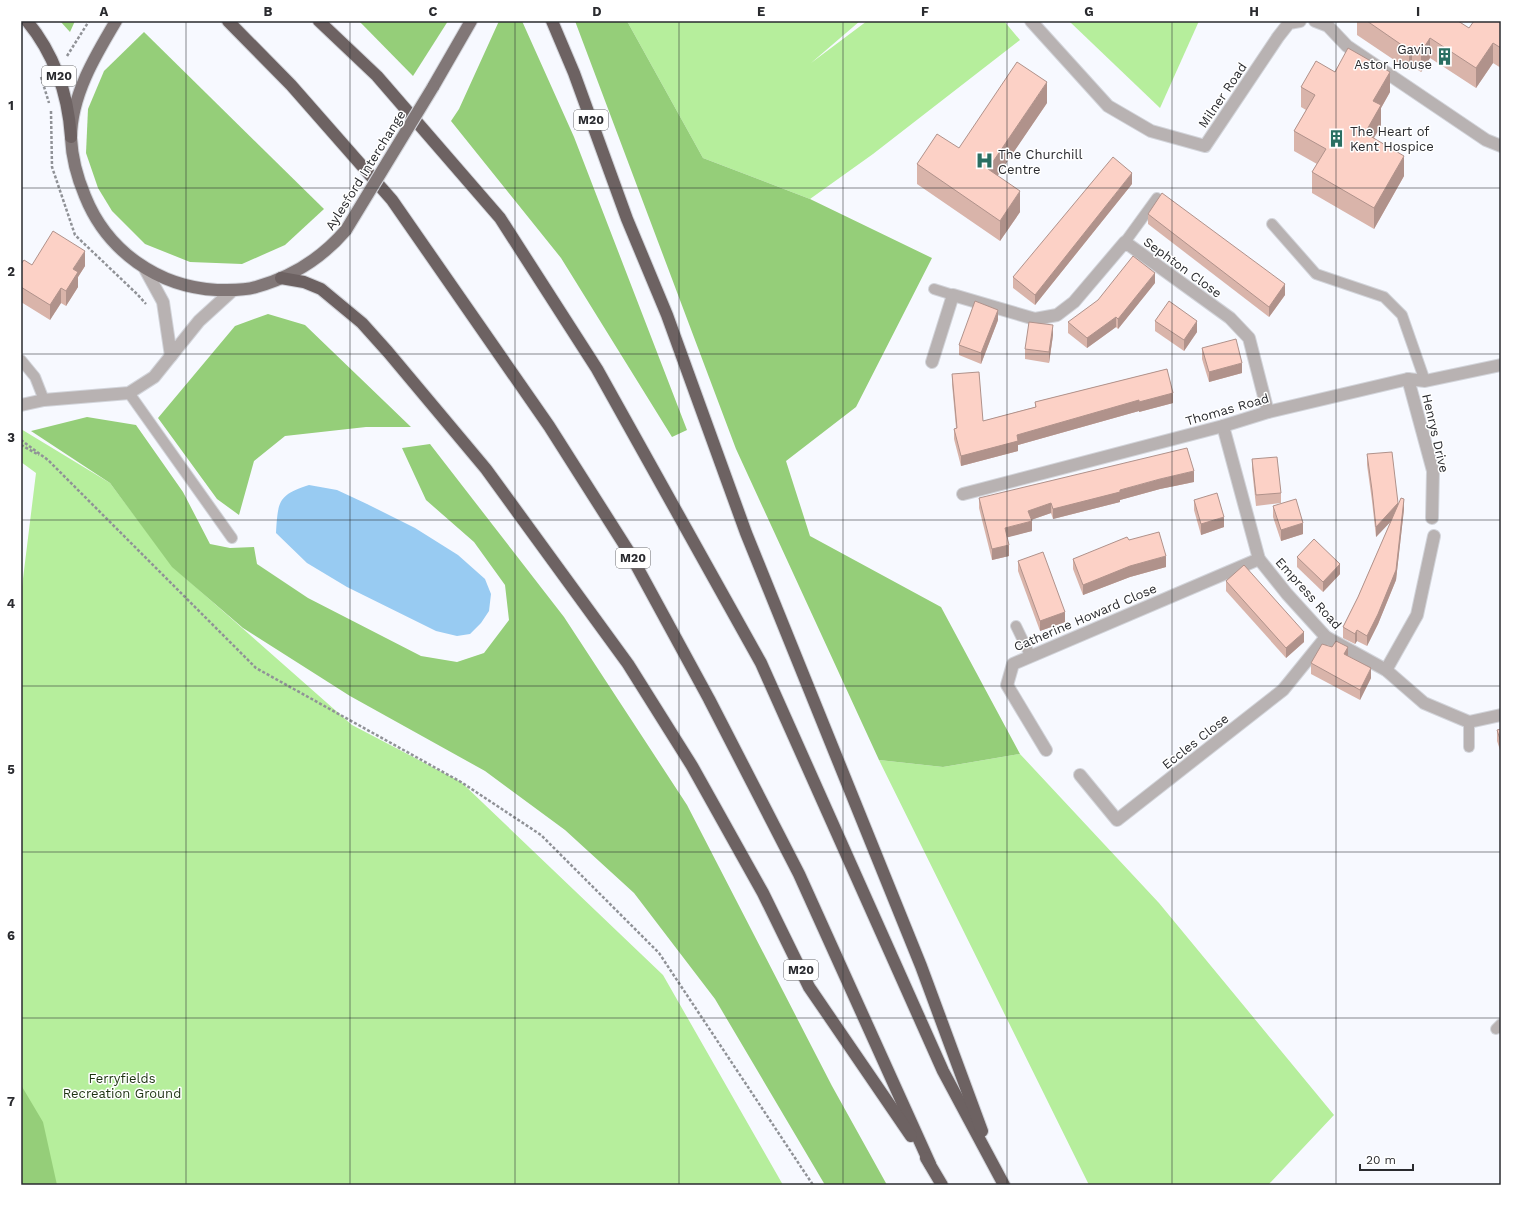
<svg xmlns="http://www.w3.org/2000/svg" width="1522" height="1206" font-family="'Work Sans',sans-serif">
<rect width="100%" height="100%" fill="#f7f9ff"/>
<!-- green -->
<g fill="#b6ee9c">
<path d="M627 21H860L811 63 867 21H1004L1020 40 873 154 810 199 703 158Z"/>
<path d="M1069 21H1199L1160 108Z"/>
<path d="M21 429 110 483 173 567 352 725 461 782 663 975 783 1185H39L21 1146V595L36 473 21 462Z"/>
<path d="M1020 754 1159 903 1334 1115 1268 1185H1089L879 760 943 767Z"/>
</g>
<!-- forest -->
<g fill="#95ce79">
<path d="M60 21H75L70 32Z"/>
<path d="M359 21H448L413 76Z"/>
<path d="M499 21H522L574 137 687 430 672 437 561 258 451 121 459 109Z"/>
<path d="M575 21H627L703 158 810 199 932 258 856 407 786 461 810 536 941 607 1020 754 943 767 879 760 736 449Z"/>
<path d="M144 32 324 209 285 245 242 264 190 262 145 244 112 211 98 188 86 153 88 109 104 71Z"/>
<path d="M268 314 305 325 411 427H366L285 436 254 461 239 515 217 499 158 418 235 326Z"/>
<path d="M87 417 136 425 183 492 210 544 230 548 254 547 257 564 308 598 421 656 457 662 484 653 509 620 505 585 474 542 426 500 402 448 430 444 564 617 687 805 832 1086 887 1185H825L715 999 634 893 565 830 485 771 350 696 243 628 172 567 110 483 31 431Z"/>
<path d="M21 1085 43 1122 57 1185H21Z"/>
</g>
<!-- water -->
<path fill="#98cbf2" d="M309 485 337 490 367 504 415 528 458 555 485 579 491 594 489 611 481 623 470 634 457 636 436 631 347 587 307 563 276 533C278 501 278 495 309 485Z"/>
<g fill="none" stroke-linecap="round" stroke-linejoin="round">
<defs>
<g id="service">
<path d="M1272 224 1316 274 1384 297 1402 315 1425 381"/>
<path d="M1125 242 1157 198"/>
<path d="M934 289 953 295"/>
<path d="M21 360 35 377 44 400"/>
<path d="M129 393 232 538"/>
<path d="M1016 626 1030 655"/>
<path d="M1469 722V747"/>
<path d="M1496 1029 1501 1024"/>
</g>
<g id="minor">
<path d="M1031 21 1108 106 1151 131 1205 146 1278 37 1289 23 1300 21"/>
<path d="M1315 21 1328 26 1347 46 1486 140 1501 146"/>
<path d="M145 269 163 302 171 356"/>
<path d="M932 362 953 295 1035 319 1057 315 1074 302 1125 242 1230 318 1249 338 1268 412"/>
<path d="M1408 379 1433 471 1432 518"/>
<path d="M21 405 44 400 129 393 154 377 199 321 233 290"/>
<path d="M1223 426 1259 559 1287 594 1326 637 1386 670 1424 703 1469 722 1501 715"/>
<path d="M963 494 1223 426 1268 412 1408 379 1425 381 1501 365"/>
<path d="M1386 670 1417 615 1434 536"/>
<path d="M1046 750 1007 685 1013 664 1259 559"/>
<path d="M1080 775 1117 820 1283 690 1326 637"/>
</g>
<g id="primary">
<path d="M116 21C95 56 71 96 71 138 72 159 77 177 85 196 107 251 158 287 217 290 230 290 244 291 256 287 292 277 322 258 346 230"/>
<path d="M433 87 471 21"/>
</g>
<g id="motorway">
<path d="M27 21C55 55 68 94 71 137"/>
<path d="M228 21 291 85 392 200 549 426 629 552 709 699 799 874 930 1164"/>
<path d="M319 21 377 76 500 218 597 369 761 663 943 1071 1004 1185"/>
<path d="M552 21 574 73 627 219 667 315 746 533 921 966 982 1131"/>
<path d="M281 278 304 282 321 289 362 323 388 352 486 469 628 664 692 766 763 893 809 987 911 1136"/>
<path d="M926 1158 942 1185"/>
</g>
</defs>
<!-- service casing -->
<use href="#service" stroke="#d2d4da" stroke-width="12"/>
<!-- minor casing -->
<use href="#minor" stroke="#d2d4da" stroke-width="14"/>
<!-- primary casing -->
<use href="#primary" stroke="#d2d4da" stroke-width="14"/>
<!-- motorway casing -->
<use href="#motorway" stroke="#d2d4da" stroke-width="14"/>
<!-- path -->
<g stroke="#909297" stroke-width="2.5" stroke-dasharray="3 2" stroke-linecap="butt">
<path d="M67 56 89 21"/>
<path d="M41 77 49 103"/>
<path d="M51 111 52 167 75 235 137 294 146 304"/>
<path d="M21 440 48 460 256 668 461 782 541 835 659 953 813 1185"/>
<path d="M21 445 39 455"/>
</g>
<!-- service -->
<use href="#service" stroke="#b8b2b2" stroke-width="10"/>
<!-- minor -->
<use href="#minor" stroke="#b8b2b2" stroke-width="12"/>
<!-- primary -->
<use href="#primary" stroke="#817777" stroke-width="12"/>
<!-- motorway -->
<use href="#motorway" stroke="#6d6262" stroke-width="12"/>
<defs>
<path id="primary-bridge" d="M346 230 433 87"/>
</defs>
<!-- primary-bridge casing -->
<use href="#primary-bridge" stroke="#d2d4da" stroke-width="14" stroke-linecap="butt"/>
<!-- primary-bridge -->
<use href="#primary-bridge" stroke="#817777" stroke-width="12"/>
</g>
<!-- wall -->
<g fill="#d9b4aa">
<path d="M1357 21H1458L1469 28 1501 21V68L1493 63 1476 88 1430 58 1421 72 1412 66 1409 70 1357 35Z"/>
<path d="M1335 72 1390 92 1381 108V126L1373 138 1404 176 1374 229 1312 193V172L1317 164 1294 151V131L1306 110 1301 107V87Z"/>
<path d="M1047 103 997 176 1020 212 1000 241 917 184V164L959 148Z"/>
<path d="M1132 184 1035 305 1013 288V277Z"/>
<path d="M1148 214 1285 295 1269 317 1148 224Z"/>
<path d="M21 264 32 265 85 266 78 277V287L66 306 61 303 50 320 21 302Z"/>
<path d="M1155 283 1118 329 1116 327 1087 348 1068 333V322Z"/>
<path d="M998 320 981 364 959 355V345Z"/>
<path d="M1155 321 1197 332 1184 351 1155 331Z"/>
<path d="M1053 335 1049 363 1025 359V349Z"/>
<path d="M1202 348 1242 373 1209 382 1202 359Z"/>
<path d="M1167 369 1173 403 1139 412V411L1018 445V451L961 466 954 439V429L956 428 952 384V374L983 421 1035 407V402Z"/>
<path d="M1367 454 1398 504 1404 509 1396 580 1378 624 1367 646 1357 641 1355 644 1343 638V627L1358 597 1391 521 1376 537 1372 501 1367 465Z"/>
<path d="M1252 459 1281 493V503L1256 506 1252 469Z"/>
<path d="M1194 482 1160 489 1120 500V502L1053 519 1051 513 1031 520 1032 531 1007 537 1009 556 992 560 979 508V498Z"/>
<path d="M1194 500 1224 527 1201 535 1194 510Z"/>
<path d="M1273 506 1303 534 1281 541 1273 517Z"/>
<path d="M1129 540 1166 567 1130 577 1083 595 1073 569V559Z"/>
<path d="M1297 557 1340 574 1323 592 1297 567Z"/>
<path d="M1018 561 1065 622 1040 631 1018 571Z"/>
<path d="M1226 581 1304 642 1286 658 1226 591Z"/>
<path d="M1348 656 1371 678 1360 700 1311 674V663Z"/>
<path d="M1501 729V753L1497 741V730Z"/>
</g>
<!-- shaded-wall -->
<g fill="#b0928b">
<path d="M1430 38V58L1421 72V52Z"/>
<path d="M1493 43V63L1476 88V68Z"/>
<path d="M1412 46V66L1409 70V50Z"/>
<path d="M1390 72V92L1381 108V126L1365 153V133L1373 101Z"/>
<path d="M1047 82V103L988 190V169Z"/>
<path d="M1404 156V176L1374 229V208Z"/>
<path d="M1132 173V184L1035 305V295Z"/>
<path d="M1020 191V212L1000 241V221Z"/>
<path d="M85 251V266L78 277V287L66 306V291L73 269Z"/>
<path d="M1155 273V283L1118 329V319Z"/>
<path d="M1285 284V295L1269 317V307Z"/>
<path d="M61 288V303L50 320V305Z"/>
<path d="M998 310V320L981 364V353Z"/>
<path d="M1116 317V327L1087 348V338Z"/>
<path d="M1197 321V332L1184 351V340Z"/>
<path d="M1053 325V335L1049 363V352Z"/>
<path d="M1242 363V373L1209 382V372Z"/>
<path d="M1173 393V403L1139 412V402Z"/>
<path d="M1139 400V411L1018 445V451L961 466V456L1017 435Z"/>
<path d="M1194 471V482L1160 489 1120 500V502L1053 519V509L1160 479Z"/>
<path d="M1404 499V509L1396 580 1378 624 1367 646V636Z"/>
<path d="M1051 503V513L1028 521V511Z"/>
<path d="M1398 503V514L1376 537V527Z"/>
<path d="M1224 517V527L1201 535V524Z"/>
<path d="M1032 521V531L1005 538V528Z"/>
<path d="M1303 523V534L1281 541V530Z"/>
<path d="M1009 545V556L992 560V549Z"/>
<path d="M1166 556V567L1130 577 1083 595V585L1130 566Z"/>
<path d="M1340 564V574L1323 592V582Z"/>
<path d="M1065 612V622L1040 631V621Z"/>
<path d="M1357 630V641L1355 644V634Z"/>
<path d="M1304 632V642L1286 658V648Z"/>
<path d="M1348 647V658L1344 654Z"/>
<path d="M1371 668V678L1360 700V690Z"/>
</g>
<!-- building -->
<g fill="#fcd1c6" stroke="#b0928b">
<path d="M1367 21H1458L1469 28 1474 21H1501V48L1493 43 1476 68 1430 38 1421 52 1412 46 1409 50Z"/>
<path d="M1348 48 1390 72 1373 101 1381 105 1365 133 1404 156 1374 208 1312 172 1326 149 1294 131 1315 95 1301 87 1316 61 1335 72Z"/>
<path d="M1017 62 1047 82 988 169 1020 191 1000 221 917 164 937 134 959 148Z"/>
<path d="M1113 157 1132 173 1035 295 1013 277Z"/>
<path d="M1162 193 1285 284 1269 307 1148 214Z"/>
<path d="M53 231 85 251 73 269 78 272 66 291 61 288 50 305 21 287V264L24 260 32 265Z"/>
<path d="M1133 256 1155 273 1118 319 1116 317 1087 338 1068 322 1098 300Z"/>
<path d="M975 301 998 310 981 353 959 345Z"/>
<path d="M1169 301 1197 321 1184 340 1155 321Z"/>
<path d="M1029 322 1053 325 1049 352 1025 349Z"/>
<path d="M1236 339 1242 363 1209 372 1202 348Z"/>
<path d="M1167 369 1173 393 1139 402V400L1017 435 1018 441 961 456 954 429 957 428 952 374 979 372 983 421 1036 407 1035 402Z"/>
<path d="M1187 448 1194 471 1160 479 1120 490V492L1053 509 1051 503 1028 511 1032 521 1005 528 1009 545 992 549 979 498Z"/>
<path d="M1392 452 1398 503 1376 527 1372 490 1367 454Z"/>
<path d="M1277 457 1281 493 1256 495 1252 459Z"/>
<path d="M1217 493 1224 517 1201 524 1194 500Z"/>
<path d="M1401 498 1404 499 1396 570 1378 614 1367 636 1357 630 1355 634 1343 627 1358 597Z"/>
<path d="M1296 499 1303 523 1281 530 1273 506Z"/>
<path d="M1159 532 1166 556 1130 566 1083 585 1073 559 1127 537 1129 540Z"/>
<path d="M1314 539 1340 564 1323 582 1297 557Z"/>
<path d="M1043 552 1065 612 1040 621 1018 561Z"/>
<path d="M1244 565 1304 632 1286 648 1226 581Z"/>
<path d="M1336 641 1348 647 1344 654 1371 668 1360 690 1311 663 1322 644 1332 647Z"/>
<path d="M1501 729V742L1497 730Z"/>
</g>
<!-- grid -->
<path fill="none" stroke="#2a2b2f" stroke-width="1" stroke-opacity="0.55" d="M186 21V1185M350 21V1185M515 21V1185M679 21V1185M843 21V1185M1007 21V1185M1172 21V1185M1336 21V1185M21 188H1501M21 354H1501M21 520H1501M21 686H1501M21 852H1501M21 1018H1501"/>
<!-- icons -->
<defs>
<symbol id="building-bare" viewBox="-9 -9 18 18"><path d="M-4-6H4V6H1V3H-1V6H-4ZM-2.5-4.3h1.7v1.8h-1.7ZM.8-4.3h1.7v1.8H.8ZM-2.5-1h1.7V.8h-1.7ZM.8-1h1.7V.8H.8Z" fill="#2a6f62" stroke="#fff" stroke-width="2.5" paint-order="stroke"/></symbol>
<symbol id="hospital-bare" viewBox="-9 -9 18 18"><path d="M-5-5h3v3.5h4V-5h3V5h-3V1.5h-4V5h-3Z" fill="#2a6f62" stroke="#fff" stroke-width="2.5" paint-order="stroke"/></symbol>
</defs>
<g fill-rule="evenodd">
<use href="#building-bare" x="1432" y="44" width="25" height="25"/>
<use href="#building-bare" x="1324" y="126" width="25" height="25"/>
<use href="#hospital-bare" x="972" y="148" width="25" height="25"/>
</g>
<g text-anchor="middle" stroke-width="3" stroke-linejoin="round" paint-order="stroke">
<!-- shield labels -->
<g fill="#fff" stroke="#6a6b6d" stroke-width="1">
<rect x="42" y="66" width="34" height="20" rx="3"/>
<rect x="574" y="110" width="34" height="20" rx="3"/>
<rect x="616" y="548" width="34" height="20" rx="3"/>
<rect x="784" y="960" width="34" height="20" rx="3"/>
</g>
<g font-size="12" font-weight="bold" fill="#2a2b2f">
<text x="59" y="80">M20</text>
<text x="591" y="124">M20</text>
<text x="633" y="562">M20</text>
<text x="801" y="974">M20</text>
</g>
<!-- poi labels -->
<g font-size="13" fill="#2a2b2f" stroke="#fff" text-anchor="start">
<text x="1432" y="54" text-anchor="end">Gavin<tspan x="1432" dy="15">Astor House</tspan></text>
<text x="1350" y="136">The Heart of<tspan x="1350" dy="15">Kent Hospice</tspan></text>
<text x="998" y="159">The Churchill<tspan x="998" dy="15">Centre</tspan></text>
</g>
<!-- street labels -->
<g font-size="13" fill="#2a2b2f" stroke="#fff">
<text transform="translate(1222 95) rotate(-56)" y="5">Milner Road</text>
<text transform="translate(365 170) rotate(-58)" y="5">Aylesford Interchange</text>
<text transform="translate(1183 267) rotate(36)" y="5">Sephton Close</text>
<text transform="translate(1227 409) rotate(-16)" y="5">Thomas Road</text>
<text transform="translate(1436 433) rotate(77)" y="5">Henrys Drive</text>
<text transform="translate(1309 593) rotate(48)" y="5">Empress Road</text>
<text transform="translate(1085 617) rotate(-23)" y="5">Catherine Howard Close</text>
<text transform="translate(1195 741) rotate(-38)" y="5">Eccles Close</text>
</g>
<!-- park labels -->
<g font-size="13" fill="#1d3311" stroke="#fff">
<text x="122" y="1083">Ferryfields<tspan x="122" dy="15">Recreation Ground</tspan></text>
</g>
</g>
<!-- border -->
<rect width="1522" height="1206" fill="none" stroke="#ffffff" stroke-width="44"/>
<!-- scale -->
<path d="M1360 1164v6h53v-6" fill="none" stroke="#2a2b2f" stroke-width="2"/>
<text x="1366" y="1164" font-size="12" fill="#2a2b2f" stroke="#ffffff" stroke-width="3" paint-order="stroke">20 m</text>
<rect x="22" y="22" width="1478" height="1162" fill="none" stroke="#2a2b2f" stroke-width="1.5"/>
<g font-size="13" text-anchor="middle" font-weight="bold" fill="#2a2b2f">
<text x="104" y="16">A</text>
<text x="268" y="16">B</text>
<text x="433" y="16">C</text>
<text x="597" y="16">D</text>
<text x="761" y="16">E</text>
<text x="925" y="16">F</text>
<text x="1089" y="16">G</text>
<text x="1254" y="16">H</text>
<text x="1418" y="16">I</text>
<text x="11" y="110">1</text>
<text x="11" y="276">2</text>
<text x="11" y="442">3</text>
<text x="11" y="608">4</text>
<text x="11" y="774">5</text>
<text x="11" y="940">6</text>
<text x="11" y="1106">7</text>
</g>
</svg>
